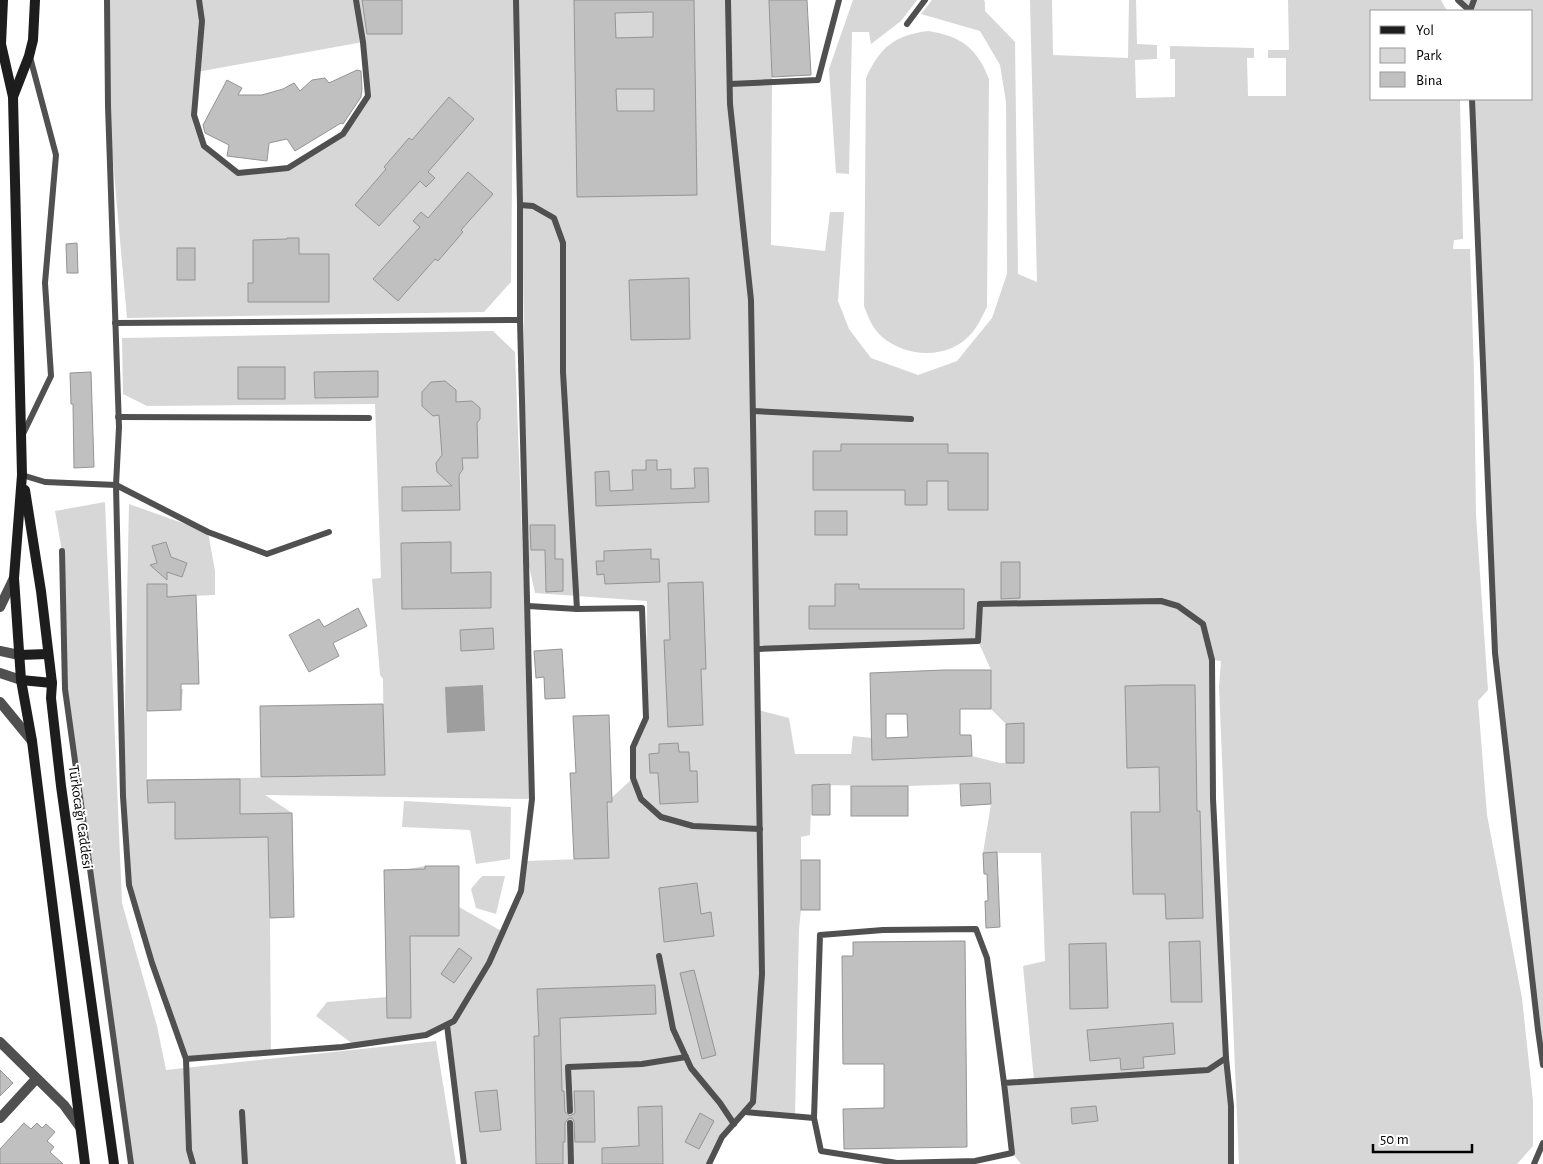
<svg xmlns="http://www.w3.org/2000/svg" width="1543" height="1164" font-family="'Alegreya Sans',sans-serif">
<rect width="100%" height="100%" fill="#fff"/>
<!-- green -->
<g fill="#d7d7d7" fill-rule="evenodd">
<path d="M107 0H514L511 282 484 312 127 318 108 106ZM363 42 368 96 343 134 288 168 238 173 204 146 194 115 197 72Z"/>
<path d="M517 0H769L772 78 771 245 825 251 830 212H844L838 301 849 329 871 358 918 375 957 361 992 318 1007 274 1006 102 1000 65 980 31 921 14 932 0H984L985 3V11L1015 42 1018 274 1037 282 1030 0H1052L1053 55 1128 58 1129 0H1136L1137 44 1157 45V59L1135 60 1136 98 1175 97V59H1170V46L1254 48V58H1247L1248 96H1286V58H1268V50H1289L1288 0H1441L1447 11H1372V99H1460L1463 239 1454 240 1453 249H1470L1474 374 1476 515 1488 690 1478 701 1487 815 1522 998 1533 1101V1146L1517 1164H1239L1219 687 1221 661 1213 660V799L1231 1106V1164H1021L1012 1153 1004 1083 1034 1081 1023 966 1045 961 1041 853H983L991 804 990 783 908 786 812 785 810 835 801 837V910L799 929 795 1117 745 1112 722 1137 709 1164H464L447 1025 426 1035 354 1045 316 1016 327 1002 387 997 384 870 408 869 425 866H459V907L503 932 521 891 525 861 609 858 607 802 633 778V747L646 718 647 601 535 593 527 557 523 266ZM978 641 991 670V709L1006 724H1024V763H1000L972 756 873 760 872 738 853 736 851 754H795L789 718 758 710 757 649Z"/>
<path d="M853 0H917L901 21 871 44 869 32H852L849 174 836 173 829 69Z"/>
<path d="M1458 0H1543V1065L1495 653 1472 99H1532V11H1470Z"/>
<path d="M928 31C961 36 977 48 989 79L987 307C982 317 978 326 971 334 948 360 906 358 881 336 872 327 868 317 864 306L866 78C880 47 895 35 928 31Z"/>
<path d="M493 331 515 352 532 799 265 795 292 813 294 917 270 918 271 1052 186 1059 129 885 123 796 129 504 208 532 215 571V595L167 597V584H147L148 685 183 689 181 710 147 711V780L384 775 383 679 380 675 372 579 381 578 375 404 147 406 123 394 122 338Z"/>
<path d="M105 502 122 903 157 1026 166 1070 436 1041 456 1164H131L65 689 62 551 55 511Z"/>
<path d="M404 801 511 807 510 859 476 864 470 830 402 827Z"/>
<path d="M482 876H505L496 914 476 908 471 889Z"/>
</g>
<!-- water -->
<path fill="#9e9e9e" d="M483 685 485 731 447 733 445 687Z"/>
<!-- building -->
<g fill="#c0c0c0" stroke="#949494" fill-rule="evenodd">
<path d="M362 0H402V34H367Z"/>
<path d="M574 0H694L697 195 577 197ZM653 12V37L616 38 615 13ZM616 89H654V111H617Z"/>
<path d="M769 0H807L811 75 772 77Z"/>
<path d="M357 70 361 71 362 89 361 97 343 124 341 123 295 151 287 139 269 143 267 161 227 156 229 145 205 133 203 125 227 80 242 88 238 95H262L283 89 294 83 300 91 312 80 325 78 329 83Z"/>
<path d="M449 97 474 119 428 172 435 178 426 187 420 181 379 226 355 205 386 169 384 167 409 138 412 140Z"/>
<path d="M468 172 493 194 461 230 463 232 438 261 435 259 398 301 373 279 420 227 413 221 421 212 428 218Z"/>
<path d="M287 238H299V254H329V302H248V283H253V240L287 239Z"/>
<path d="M77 243 78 273H67L66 244Z"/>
<rect x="177" y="248" width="18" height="32"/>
<path d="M689 278 690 339 631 340 629 280Z"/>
<rect x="238" y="367" width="47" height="32"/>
<path d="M378 371V397L315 398 314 372Z"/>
<path d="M91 372 94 467 74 468 73 404H71L70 373Z"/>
<path d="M445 381 456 390V402L472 401 480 408V419L477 423 478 458H462L463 469 459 475 460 510 402 511V487L452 486 437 472 436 463 442 455 439 415 433 416 422 406V392L431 382Z"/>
<path d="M841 444H948V453H988V510H948V481H927V505H905V490H813V451H841Z"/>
<path d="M646 460H657V470L671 469V489L695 488 694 468H708L709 502 596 506 595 472 609 471 610 491 633 490 632 470H646Z"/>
<rect x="815" y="511" width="32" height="24"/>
<path d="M530 525H555V559H563V591L546 592 545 550H531Z"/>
<path d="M166 542 171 557 187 563 182 577 167 572V580L150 565 157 563 152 546Z"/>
<path d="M451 542V573L491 572V608L402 609 401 543Z"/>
<path d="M651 549V559H659L660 582 605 584 604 574 597 575 596 561H604V551Z"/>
<path d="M1001 562H1020V598L1001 599Z"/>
<path d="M703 582 706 669H701L703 725 668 727 664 640H670L668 583Z"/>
<path d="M147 584H167V597L196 595 199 684H181V710L147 711Z"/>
<path d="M835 584H859V589H964V629H809V606H835Z"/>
<path d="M358 608 367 626 333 643 339 656 309 672 289 635 319 619 324 627Z"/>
<path d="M493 628 494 649 461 651 460 630Z"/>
<path d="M562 649 565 698 545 699 544 677 536 678 534 651Z"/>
<path d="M944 670H991V709H960V735H971L972 756 872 760 870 673ZM886 714H907L908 737 886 738Z"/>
<path d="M1162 685H1195L1197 811H1200L1203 918 1166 919 1165 894H1133L1131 812H1160L1159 767 1127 768 1125 686Z"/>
<path d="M383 704 385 775 261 777 260 706Z"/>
<path d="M609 715 612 802H607L609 858 574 859 570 773H576L573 716Z"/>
<path d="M1024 723V763H1006V724Z"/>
<path d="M678 743 679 752H689L690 771H697L698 802 660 804 658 773H650L649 754 659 753V744Z"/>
<path d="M240 779V814L292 813 294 917 270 918 268 837 175 839V802L148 803 147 780Z"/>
<path d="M990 783 991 804 961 806 960 784Z"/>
<path d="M830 784V815H812V785Z"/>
<rect x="851" y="786" width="57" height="30"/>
<path d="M997 852 1000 927 986 928 985 901H988L987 874H984L983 853Z"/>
<rect x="801" y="860" width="19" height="50"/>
<path d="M425 866H459V936H410L411 1018H387L384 870 425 869Z"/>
<path d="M697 883 701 914 711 912 714 936 664 942 659 888Z"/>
<path d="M965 941 967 1147 844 1149 843 1109 884 1108V1064H843L842 956H853V942Z"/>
<path d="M1200 941 1202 1002H1171L1169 942Z"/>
<path d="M1106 943 1108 1008 1070 1009 1069 944Z"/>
<path d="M459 948 472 958 454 983 441 974Z"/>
<path d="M694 970 716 1055 702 1059 680 973Z"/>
<path d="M655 985 656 1014 560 1018 562 1091H564L565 1112 570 1116 575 1113 574 1091H594L595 1142H575L574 1121 572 1118 568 1119 565 1123V1142H563V1164H536L534 1036H539L537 989Z"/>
<path d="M1173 1023 1175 1054 1143 1057 1144 1068 1121 1070 1120 1058 1090 1061 1087 1030Z"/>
<path d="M0 1070 13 1083 0 1096Z"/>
<path d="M497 1090 501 1130 480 1132 475 1092Z"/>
<path d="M662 1106 663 1164H602V1148L639 1146 638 1107Z"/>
<path d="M1096 1106 1098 1121 1072 1124 1071 1108Z"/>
<path d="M700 1113 714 1121 699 1149 685 1142Z"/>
<path d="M24 1123 31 1129 37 1123 42 1128 46 1124 55 1132 47 1141 54 1147 50 1152 63 1164H0V1149Z"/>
</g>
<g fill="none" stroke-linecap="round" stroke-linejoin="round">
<!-- service -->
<g stroke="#505050" stroke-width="6">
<path d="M107 0 108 106 119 427 116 485 123 796 129 885 152 963 186 1059 189 1150 193 1164"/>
<path d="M199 0 202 21 194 115 204 146 238 173 288 168 343 134 368 96 363 42 356 0"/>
<path d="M1458 0 1470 11"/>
<path d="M1470 11 1474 0"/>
<path d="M907 24 925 0"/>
<path d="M730 84 818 80 839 0"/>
<path d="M1472 99 1495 653 1538 1030 1543 1065"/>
<path d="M520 205 533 206 554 218 563 243V372L577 609 528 606"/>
<path d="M115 323 520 320"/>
<path d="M753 411 911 419"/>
<path d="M118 417 369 418"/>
<path d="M23 434 51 376 45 283 56 155 30 57"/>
<path d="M22 475 45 482 116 485 208 532 267 554 329 532"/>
<path d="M62 551 65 689 131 1164"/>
<path d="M577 609 642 608 646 718 633 747V778L641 799 661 817 693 826 760 829"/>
<path d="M659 956 673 1029 691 1068 720 1103 734 1124"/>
<path d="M447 1025 464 1164"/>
<path d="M1226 1058 1231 1106V1164"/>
<path d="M186 1059 342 1047 426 1035 454 1021 489 963 521 891 532 799 520 320V205L516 0"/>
<path d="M570 1111 568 1067 642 1064 686 1057"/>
<path d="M242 1112 245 1164"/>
<path d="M745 1112 814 1118 821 1151 897 1163 975 1161 1012 1153 1004 1083 1208 1070 1226 1058 1213 799 1212 660 1203 624 1178 606 1161 601 980 604 978 641 757 649"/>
<path d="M814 1118 820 935 883 930 976 929 987 958 1004 1083"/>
<path d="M570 1123 571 1164"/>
<path d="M709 1164 722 1137 753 1102 762 974 751 300 730 104 728 0"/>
<path d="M1534 1164 1543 1143"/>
</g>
<!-- minor -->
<g stroke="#505050" stroke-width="10">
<path d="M0 1042 64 1105 80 1127"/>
<path d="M0 1118 36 1079"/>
</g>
<!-- tertiary -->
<g stroke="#505050" stroke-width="10">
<path d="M0 607 14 578"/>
<path d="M0 651 19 655"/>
<path d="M0 673 21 680"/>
<path d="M0 702 32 741"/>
</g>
<!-- secondary -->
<g stroke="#1d1d1d" stroke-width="10">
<path d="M3 0 1 44 13 97 22 475 14 578 21 680 32 741 85 1164"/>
<path d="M13 97 29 56 33 40 35 0"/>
<path d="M25 490 41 591 52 683 51 698 61 786 114 1164"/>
<path d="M19 655 48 654"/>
<path d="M21 680 52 683"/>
</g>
</g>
<g text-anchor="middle" stroke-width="4" stroke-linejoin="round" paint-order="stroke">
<!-- street labels -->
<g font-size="15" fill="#000" stroke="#fff">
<text transform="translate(81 817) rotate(82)" y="5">Türkocağı Caddesi</text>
</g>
</g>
<!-- legend -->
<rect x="1370" y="10" width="162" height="90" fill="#ffffff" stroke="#999999"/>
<rect x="1380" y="26" width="25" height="8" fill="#1d1d1d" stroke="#999999"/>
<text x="1416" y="35" font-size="15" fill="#000000">Yol</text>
<rect x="1380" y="48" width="25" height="15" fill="#d7d7d7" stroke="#999999"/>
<text x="1416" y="60" font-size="15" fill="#000000">Park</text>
<rect x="1380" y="72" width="25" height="15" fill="#c0c0c0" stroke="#999999"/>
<text x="1416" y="85" font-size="15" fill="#000000">Bina</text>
<!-- scale -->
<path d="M1373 1144v8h99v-8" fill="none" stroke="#000000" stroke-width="2.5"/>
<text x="1380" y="1144" font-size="15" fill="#000000" stroke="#ffffff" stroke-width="4" paint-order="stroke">50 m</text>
</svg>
